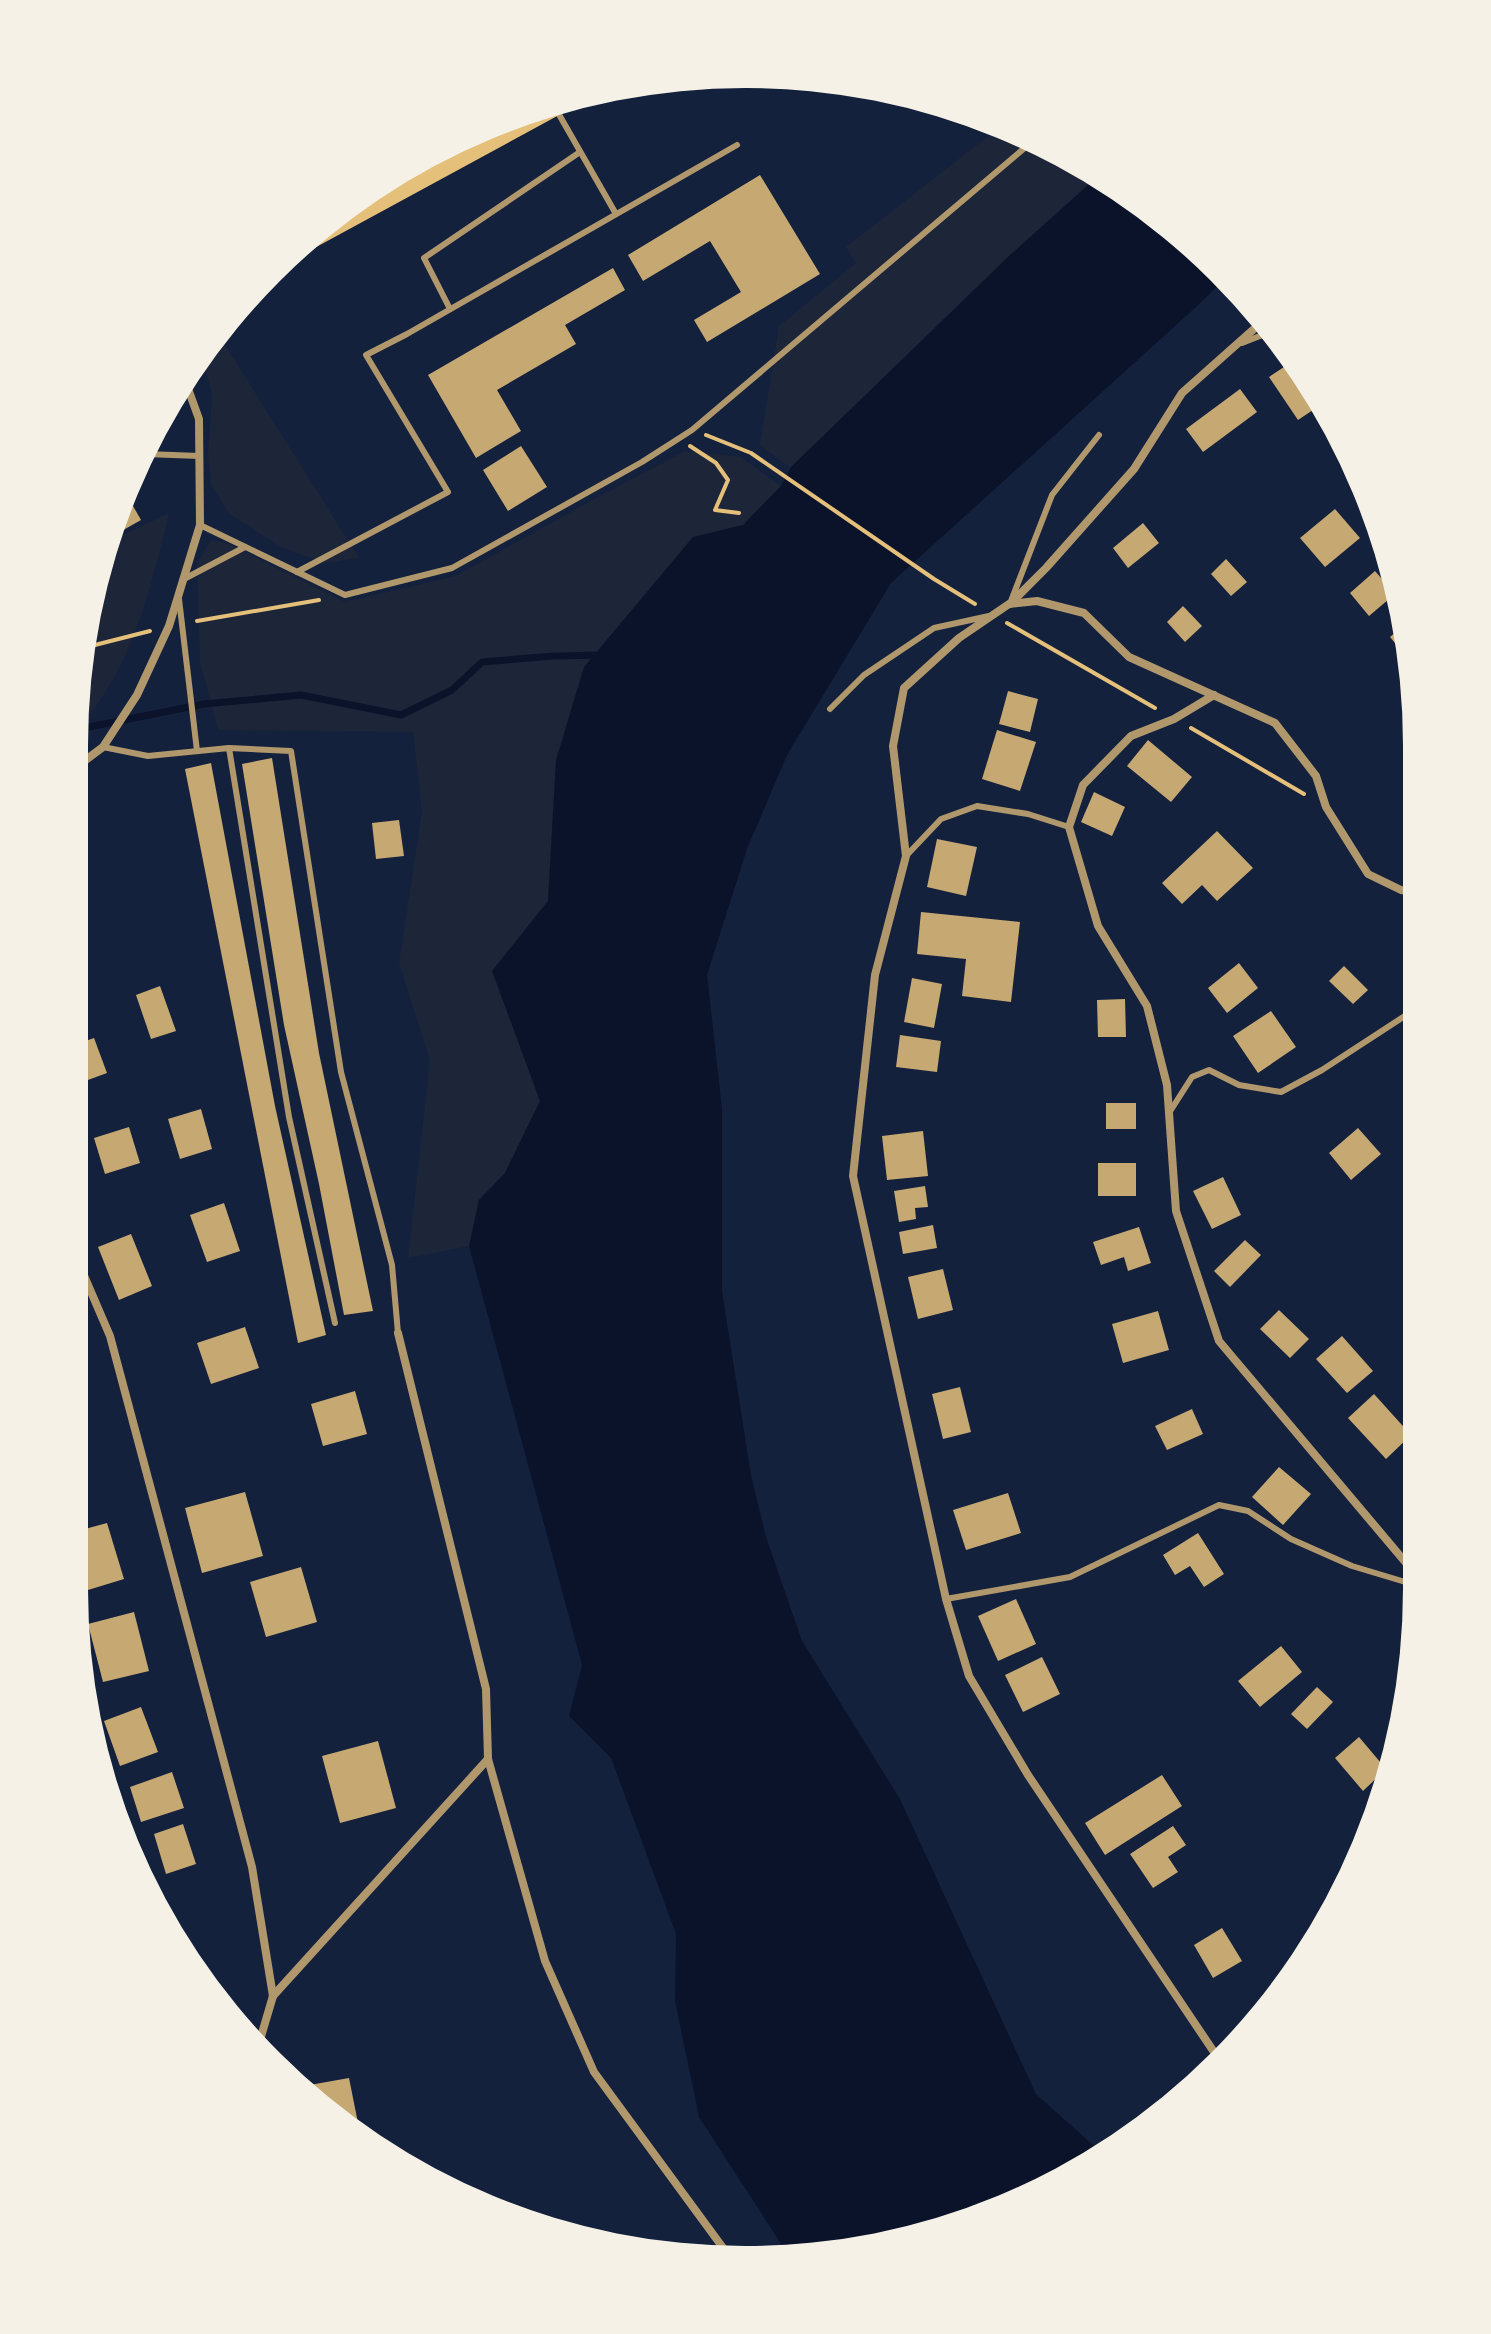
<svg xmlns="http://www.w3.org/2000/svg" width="1491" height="2334" font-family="'Sofia Sans Condensed',sans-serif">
<rect width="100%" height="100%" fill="#14213d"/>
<!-- green -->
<g fill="#1d2539">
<path d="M1000 127 1043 143 1097 177 1008 257 791 468 760 445 779 326 856 263 846 247Z"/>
<path d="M217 332 359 558 325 563 283 548 229 514 211 484 208 454 212 395 202 355Z"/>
<path d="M685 451 741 457 781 486 743 525 693 537 556 760 548 901 493 971 540 1101 505 1173 479 1200 469 1246 408 1258 430 1060 399 963 422 812 413 732 218 730 200 662 197 563 211 540 229 544 345 602 456 576 587 503Z"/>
<path d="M169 513C150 592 133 665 79 728L80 658 111 541Z"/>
</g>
<!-- water -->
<path fill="#0b132b" d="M1097 177 1155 213 1225 279 1196 307 891 583 787 755 747 849 707 975 722 1109V1291L751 1475 766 1537 802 1641 900 1799 1036 2094 1103 2154 920 2237 785 2250 699 2117 675 2001 676 1934 611 1758 569 1716 582 1665 469 1246 479 1200 505 1173 540 1101 492 971 548 901 556 760 584 667 693 537 743 525 781 486 791 467 1008 257Z"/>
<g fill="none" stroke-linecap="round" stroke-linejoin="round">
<!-- stream -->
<path stroke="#0b132b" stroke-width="7" d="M79 729 204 704 301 695 401 715 452 690 482 662 554 656 603 655"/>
</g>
<!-- building -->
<g fill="#c6a872">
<path d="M760 175 820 274 707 342 694 320 741 292 710 241 643 281 628 255Z"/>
<path d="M613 268 625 290 565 325 576 344 497 390 521 431 476 458 428 375Z"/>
<path d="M1290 363 1319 406 1298 420 1269 377Z"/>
<path d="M1240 389 1257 412 1203 452 1186 429Z"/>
<path d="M521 446 547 487 508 511 483 470Z"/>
<path d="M129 499 141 520 118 533 115 527 121 504Z"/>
<path d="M1335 509 1360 538 1325 567 1300 538Z"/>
<path d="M1143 523 1159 543 1128 568 1113 548Z"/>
<path d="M1226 559 1247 582 1231 596 1211 574Z"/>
<path d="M1375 571 1395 594 1369 616 1350 593Z"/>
<path d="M1183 606 1202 626 1185 642 1167 622Z"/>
<path d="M1403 626 1404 633 1408 659 1390 637Z"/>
<path d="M1008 691 1038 699 1030 732 999 724Z"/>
<path d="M997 730 1036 742 1020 791 982 779Z"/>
<path d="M1148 740 1192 777 1171 802 1127 766Z"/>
<path d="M272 758 319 1053 373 1311 344 1315 319 1184 284 1025 242 764Z"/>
<path d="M211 763 275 1106 326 1335 298 1343 185 769Z"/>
<path d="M1094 792 1125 807 1112 836 1081 822Z"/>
<path d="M399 820 404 856 376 859 372 823Z"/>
<path d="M1217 831 1253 868 1217 901 1202 885 1182 904 1162 883Z"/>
<path d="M937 839 977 847 966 896 927 887Z"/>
<path d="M921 912 1020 922 1011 1002 962 996 966 959 917 954Z"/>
<path d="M1239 963 1258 988 1227 1013 1208 988Z"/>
<path d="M1344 966 1368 990 1353 1004 1329 981Z"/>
<path d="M912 978 942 984 934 1028 904 1022Z"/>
<path d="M160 986 176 1031 151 1039 136 995Z"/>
<path d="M1125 999 1126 1037H1098L1097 1000Z"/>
<path d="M1271 1011 1296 1047 1258 1073 1233 1036Z"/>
<path d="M900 1035 941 1041 937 1072 896 1067Z"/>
<path d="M94 1038 107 1073 77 1084V1044Z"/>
<rect x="1106" y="1103" width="30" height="26"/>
<path d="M201 1109 212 1149 180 1159 168 1119Z"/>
<path d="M129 1127 140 1163 105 1174 94 1138Z"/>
<path d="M1358 1128 1381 1154 1351 1180 1329 1153Z"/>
<path d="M923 1131 928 1176 887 1180 882 1136Z"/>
<rect x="1098" y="1163" width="38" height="33"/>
<path d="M1223 1177 1241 1215 1212 1229 1193 1191Z"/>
<path d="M925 1186 928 1207 915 1208 916 1219 899 1222 894 1191Z"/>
<path d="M224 1203 240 1251 207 1262 190 1215Z"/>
<path d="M933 1225 937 1248 903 1254 899 1232Z"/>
<path d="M1139 1227 1151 1263 1128 1271 1124 1257 1101 1265 1093 1242Z"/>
<path d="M131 1234 152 1286 119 1300 98 1247Z"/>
<path d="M1245 1240 1261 1255 1230 1287 1214 1271Z"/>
<path d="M943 1269 953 1310 918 1319 908 1277Z"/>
<path d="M1279 1310 1309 1339 1290 1358 1260 1329Z"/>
<path d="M1158 1311 1169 1350 1123 1363 1112 1324Z"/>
<path d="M245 1327 259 1368 211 1384 197 1343Z"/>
<path d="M1342 1336 1373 1371 1347 1393 1316 1359Z"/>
<path d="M960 1387 971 1432 943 1439 932 1394Z"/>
<path d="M355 1391 367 1434 323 1446 311 1404Z"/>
<path d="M1374 1394 1411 1435 1386 1459 1348 1418Z"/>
<path d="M1192 1409 1203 1434 1167 1450 1155 1426Z"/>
<path d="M1279 1467 1311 1494 1283 1525 1252 1497Z"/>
<path d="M245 1492 263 1556 202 1573 185 1508Z"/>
<path d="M1008 1493 1021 1533 966 1550 953 1510Z"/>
<path d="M107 1523 124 1579 75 1594 74 1532Z"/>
<path d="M1198 1533 1224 1574 1204 1587 1190 1566 1175 1575 1163 1555Z"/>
<path d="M301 1567 317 1622 266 1637 250 1582Z"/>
<path d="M1016 1599 1036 1644 998 1661 978 1616Z"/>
<path d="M134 1612 149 1671 103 1682 88 1624Z"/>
<path d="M1281 1646 1302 1672 1260 1707 1238 1681Z"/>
<path d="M1042 1657 1060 1694 1023 1712 1005 1675Z"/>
<path d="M1317 1687 1333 1702 1307 1729 1291 1714Z"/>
<path d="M141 1707 158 1752 120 1766 104 1721Z"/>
<path d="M1359 1737 1386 1769 1363 1791 1335 1758Z"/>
<path d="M378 1741 396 1808 340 1823 322 1756Z"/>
<path d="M172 1772 184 1808 141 1822 130 1787Z"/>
<path d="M1162 1775 1182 1806 1105 1855 1085 1823Z"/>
<path d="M183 1824 196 1864 166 1874 154 1834Z"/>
<path d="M1173 1826 1186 1845 1168 1857 1178 1872 1153 1888 1130 1854Z"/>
<path d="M1222 1928 1242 1961 1213 1978 1194 1945Z"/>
<path d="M349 2078 360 2133 336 2121 304 2086Z"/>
</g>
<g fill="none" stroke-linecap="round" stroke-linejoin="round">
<!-- path -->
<g stroke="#e5c07b" stroke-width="4">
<path d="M706 435 751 453 934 579 975 604"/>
<path d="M690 446 716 463 728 480 715 510 739 513"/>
<path d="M197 621 319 600"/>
<path d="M1007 623 1155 708"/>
<path d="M83 648 150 631"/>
<path d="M1191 728 1304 794"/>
</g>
<!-- service -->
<g stroke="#b1986c" stroke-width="6">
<path d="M557 111 616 214"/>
<path d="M450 309 424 258 580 152"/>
<path d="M1242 343 1270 332"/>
<path d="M145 454 200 456"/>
<path d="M200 525 345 595 452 568 642 462 692 430 1034 140"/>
<path d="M297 572 448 492 366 355 407 334 737 145"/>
<path d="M184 579 245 547"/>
<path d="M179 599 197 751"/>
<path d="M1011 601 1052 495 1099 435"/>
<path d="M830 709 864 675 934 628 989 616"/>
<path d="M103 747 148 756 229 748 289 1117 335 1323"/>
<path d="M229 748 291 751 341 1072 392 1265 398 1333"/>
<path d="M906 856 941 819 977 806 1028 814 1069 827"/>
<path d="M1169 1113 1192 1077 1209 1070 1239 1085 1281 1092 1322 1070 1414 1010"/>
<path d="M946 1599 1070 1577 1219 1505 1248 1511 1291 1539 1352 1566 1412 1584"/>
</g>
<!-- minor -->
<g stroke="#b1986c" stroke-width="8">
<path d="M1010 604 1046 568 1134 469 1182 393 1263 321"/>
<path d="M1214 695 1174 719 1131 736 1083 785 1069 827 1098 926 1147 1006 1167 1085 1176 1211 1219 1341 1412 1570"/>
<path d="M79 765 103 747 137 695 169 626 200 525 199 419 186 383"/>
<path d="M76 1257 110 1336 252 1867 273 1996 260 2040"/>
<path d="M398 1333 486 1689 488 1759 545 1961 594 2072 729 2256"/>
<path d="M273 1996 488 1759"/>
<path d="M1216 2055 1028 1775 969 1676 946 1599 853 1176 875 975 906 856 893 746 904 688 959 638 1009 604 1037 601 1084 613 1129 657 1275 723 1316 776 1326 807 1368 874 1401 890 1415 892"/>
</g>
<!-- secondary -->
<path stroke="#e5c07b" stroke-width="16" d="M294 250 570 100"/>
</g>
<!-- crop -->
<path d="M0 0H1491V2334H0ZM745 88H746A657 657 0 0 1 1403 745V1589A657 657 0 0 1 746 2246H745A657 657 0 0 1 88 1589V745A657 657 0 0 1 745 88Z" fill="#f6f1e7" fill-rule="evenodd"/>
</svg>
